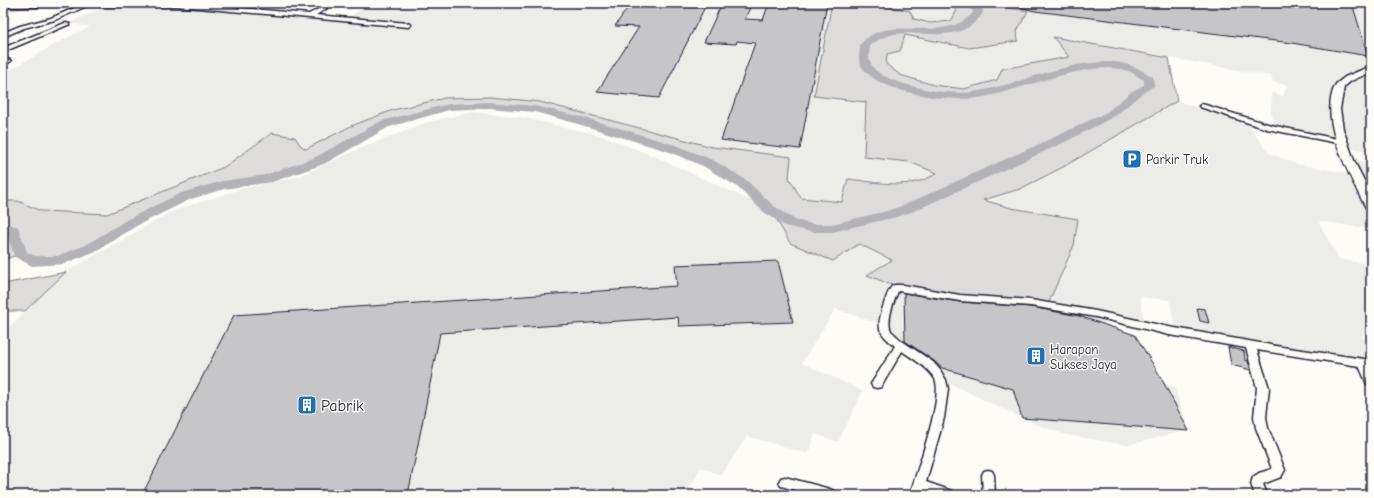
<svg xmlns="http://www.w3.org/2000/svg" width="1374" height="498" font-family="'Comic Neue',sans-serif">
<rect width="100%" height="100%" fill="#fdfcf7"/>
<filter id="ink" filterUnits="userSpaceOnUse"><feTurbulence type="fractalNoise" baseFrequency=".025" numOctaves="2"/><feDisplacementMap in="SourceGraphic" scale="8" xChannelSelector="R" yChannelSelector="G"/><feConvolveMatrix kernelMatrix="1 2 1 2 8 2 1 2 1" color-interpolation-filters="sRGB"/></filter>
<g filter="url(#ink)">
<!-- built -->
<g fill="#ecece9">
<path d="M3 3H234L229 6 349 17 370 3H401L448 7 453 3H832L814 96 866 102 865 157 909 162 937 173 923 181 897 184 848 179 842 202 801 198 788 178 790 157 713 147 540 102 490 97 445 98 393 110 351 126 306 149 300 145 295 137 272 133 224 167 107 214 41 211 18 201H3V74L70 36 90 27 69 23 104 7 20 9 3 16Z"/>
<path d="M870 3H944L957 10 951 21 930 23 914 19 910 11Z"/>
<path d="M990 3H1371V152L1274 132 1271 111 1272 93 1283 96 1287 85 1273 82 1271 76 1054 37 1069 57 1002 69 997 80 964 89 934 85 900 75 886 64 887 54 900 51 905 35 969 48 1017 31 1028 11 992 5Z"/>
<path d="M1177 101 1247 124 1269 153 1297 164 1363 176 1353 159 1371 163V229L1318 221 1339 259 1371 265V336L1362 334 1371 354V364L1177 332 1169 300 1140 297 1144 321 1104 314 1103 339 1123 368 1174 387 1189 430 1127 445 1067 435 1032 423 953 385 930 372 903 348 883 325 835 309 802 363 863 391 838 442 815 434 808 454 747 436 721 475 701 467 686 495H3V333L66 272 173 211 240 189 300 176 359 149 428 122 473 112 521 117 603 136 658 158 771 210 790 243 833 261 859 244 892 260 867 276 1011 208 982 200 1020 189 1063 167Z"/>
</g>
<!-- green -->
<g fill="#dddcdb" stroke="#807f8b">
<path d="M832 3H870L910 11 914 19 930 23 951 21 957 10 944 3H990L992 5 1028 11 1017 31 1018 41 969 48 905 35 900 51 887 54 886 64 900 75 934 85 964 89 997 80 1002 69 1069 57 1053 37 1169 58 1177 101 1063 167 1020 189 983 200 1011 208 1078 219 1074 245 1048 304 911 293 867 275 892 260 859 244 833 261 790 243 771 210 741 183 708 163 671 148 587 122 535 109 489 105 449 107 385 124 319 161 267 179 223 185 186 196 133 222 91 248 59 261H32L20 254 3 260V201H18L41 211 107 214 224 167 272 133 295 137 300 145 306 149 351 126 393 110 445 98 490 97 540 102 712 147 791 157 789 178 801 198 842 202 848 179C877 182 911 191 937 173L909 162 864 157 866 102 814 96Z"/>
<path d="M66 272 25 311H3V284Z"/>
</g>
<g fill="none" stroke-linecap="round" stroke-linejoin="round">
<!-- river -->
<path fill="#b2b2b7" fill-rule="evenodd" d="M962 3H972L983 10C983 15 980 17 977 20 955 43 922 30 895 34 885 36 877 40 870 46 870 51 868 56 870 61 873 73 888 78 898 82 923 90 954 96 979 91 1024 83 1067 60 1113 62 1129 63 1140 69 1153 77L1154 86 1140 95 1115 116 1065 142 914 211 896 217 832 232H812L785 226 764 212 736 186 703 166 667 151 578 124 535 112 489 108 449 110 389 127 324 164 272 182 224 189 191 199 138 225 96 251 64 264 32 266 15 257 6 233 3 231V222L18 227 27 252 35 256H57L86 245 128 219 181 193 223 181 265 175 314 158 381 121 449 104 489 102 535 106 586 118 675 145 713 160 746 180 774 206 795 220 812 224H832L887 211 904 205 1057 136 1107 112 1132 91 1144 85V80C1139 78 1135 74 1131 72 1095 56 1016 93 977 98 949 102 872 93 860 63 858 58 860 51 860 45 887 10 941 47 973 13V11Z"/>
</g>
<!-- building -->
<g fill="#c6c6c8" stroke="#22223b">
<path d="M631 3H707L659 98 597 92 639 27 615 26Z"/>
<path d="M722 3H752L745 19 763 20 769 3H827L800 149 721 140 755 43 737 41 736 44 704 42Z"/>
<path d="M1014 3H1352L1368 56 1292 43 1035 11 1014 6Z"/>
<path d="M778 261 793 322 679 326 678 317 440 333 408 495H142L234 315 677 286 675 265Z"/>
<path d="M904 293 960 302 1031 307 1079 316 1135 335 1159 374 1189 431 1022 418 1013 389 942 368 934 361 905 341Z"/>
<path d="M1197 308 1205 309 1209 323 1200 321Z"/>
<path d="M1228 347 1244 351 1245 360 1248 361 1251 370 1231 365Z"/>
</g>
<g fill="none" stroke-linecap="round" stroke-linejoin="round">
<defs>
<g id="street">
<path d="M3 3H183L309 14 324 6 327 8 326 9 316 15 408 23 411 25 408 27 176 6H87L55 20 24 28 3 37V33L20 26 51 18 79 6 3 7Z"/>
<path d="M65 23 70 24 3 52V48Z"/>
<path d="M3 58 10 60 11 61 8 63 3 62Z"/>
<path d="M1202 104 1271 125 1342 140 1346 142 1342 144 1267 129 1200 107 1199 106Z"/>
<path d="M895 285H903L960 295 1031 300 1096 311 1169 327 1282 347 1371 360V385L1367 384 1359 366 1257 350 1269 388 1266 417 1268 428 1285 470 1281 477 1263 484 1267 495H1255L1251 484 1253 477 1259 473 1272 469 1256 428 1254 417 1257 388 1246 348 1169 335 1096 317 1031 306 960 301 898 291C894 302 886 320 891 331L902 341 933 362 940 370 946 380 948 389 944 418 926 482 952 491 954 495H932L923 492 922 495H910C916 472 944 398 935 379 928 367 913 359 902 351L881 387 877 388 873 387 871 384 895 346C877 332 877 327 883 307 886 299 887 293 892 286Z"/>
<path d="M988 470 992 471 994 475 995 495H983L982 475 984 471Z"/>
<path d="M785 477 830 489 834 491 836 495H811L781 486 779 482 781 478Z"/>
</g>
<path id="secondary" d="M1371 66V72L1351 81 1344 87 1340 109 1343 129 1355 163 1371 194V210L1367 209 1365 206C1350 176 1317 117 1336 84L1345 77Z"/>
</defs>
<!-- street casing -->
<use href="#street" stroke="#22223b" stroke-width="3"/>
<!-- secondary casing -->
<use href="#secondary" stroke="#22223b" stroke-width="3"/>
<!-- street -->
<use href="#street" fill="#fdfcf7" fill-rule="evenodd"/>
<!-- secondary -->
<use href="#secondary" fill="#fdfcf7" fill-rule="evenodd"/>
</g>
</g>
<!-- icons -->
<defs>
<symbol id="parking-square" viewBox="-11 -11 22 22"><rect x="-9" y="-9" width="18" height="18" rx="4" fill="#1f6fb2" stroke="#fdfcf7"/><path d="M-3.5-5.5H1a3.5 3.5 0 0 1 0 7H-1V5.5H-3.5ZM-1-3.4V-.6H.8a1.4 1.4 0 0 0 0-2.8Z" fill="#fff"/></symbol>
<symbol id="building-square" viewBox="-11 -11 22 22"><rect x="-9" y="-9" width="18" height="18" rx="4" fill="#1f6fb2" stroke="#fdfcf7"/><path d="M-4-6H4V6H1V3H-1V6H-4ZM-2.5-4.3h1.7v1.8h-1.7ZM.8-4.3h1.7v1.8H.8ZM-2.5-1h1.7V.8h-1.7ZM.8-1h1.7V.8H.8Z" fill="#fff"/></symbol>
</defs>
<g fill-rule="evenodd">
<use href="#parking-square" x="1121" y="148" width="22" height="22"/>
<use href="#building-square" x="1025" y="345" width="22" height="22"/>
<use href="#building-square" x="296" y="394" width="22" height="22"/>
</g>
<g text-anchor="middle" stroke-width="3" stroke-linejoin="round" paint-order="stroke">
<!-- poi labels -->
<g font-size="13" fill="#22223b" stroke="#fdfcf7" text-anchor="start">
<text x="1146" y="164">Parkir Truk</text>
<text x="1050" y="354">Harapan<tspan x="1050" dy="15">Sukses Jaya</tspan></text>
</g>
<!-- near-poi labels -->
<g font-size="16" fill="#22223b" stroke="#fdfcf7" text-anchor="start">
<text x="321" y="411">Pabrik</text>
</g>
</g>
<!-- margin -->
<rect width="1374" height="498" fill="none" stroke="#fdfcf7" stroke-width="16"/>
<rect x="8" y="8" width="1358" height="482" fill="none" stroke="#22223b" stroke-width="1.5" filter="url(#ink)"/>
</svg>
